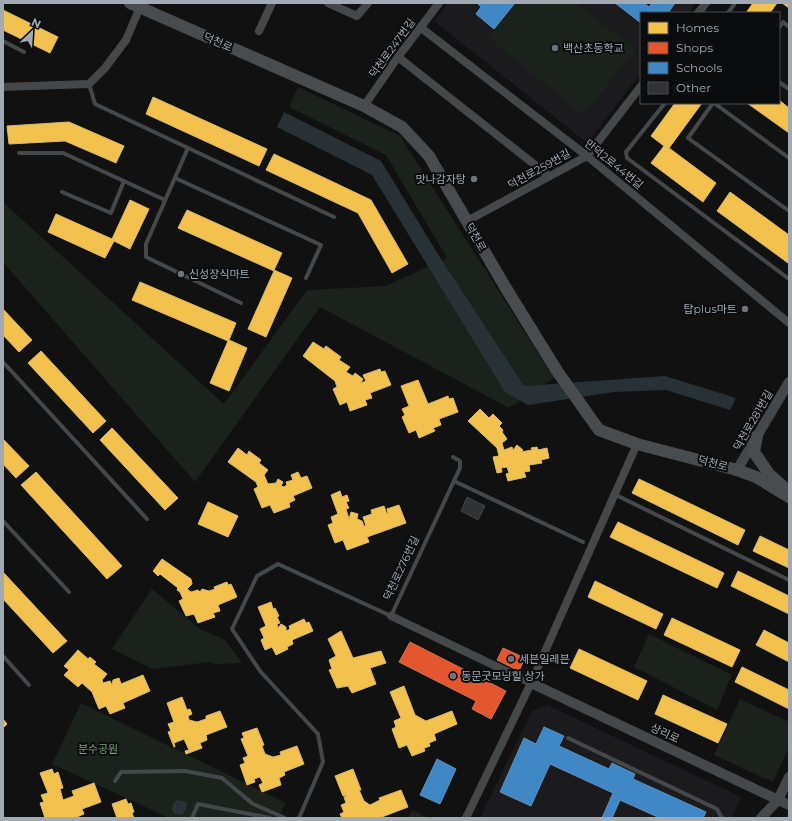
<svg xmlns="http://www.w3.org/2000/svg" width="792" height="821" font-family="Montserrat,'Noto Sans KR',sans-serif">
<rect width="100%" height="100%" fill="#111"/>
<!-- built -->
<g fill="#1b1b1d">
<path d="M448 3H696L688 13H641V73L587 143 434 21Z"/>
<path d="M547 705 741 797 732 818H480L532 711Z"/>
</g>
<!-- green -->
<g fill="#1b211b">
<path d="M516 3H577L636 50 583 115 488 38Z"/>
<path d="M298 87 400 136 554 378 509 408 320 307 195 482 3 262V202L224 404 307 290 386 286 447 258 386 155 289 107Z"/>
<path d="M152 589 200 629 225 640 242 663 215 664 210 662 153 669 112 649Z"/>
<path d="M649 634 732 675 717 710 634 667Z"/>
<path d="M740 699 789 722V747L773 782 714 755Z"/>
<path d="M81 703 286 803 278 818H169L52 764Z"/>
<path d="M412 810 428 818H408Z"/>
</g>
<!-- water -->
<g fill="#283236">
<path d="M284 112 381 161 439 256 524 386 665 376 736 398 730 410 666 390 614 392 528 405 505 392 372 175 277 127Z"/>
<path d="M177 800 183 801 187 803 186 809 182 815 175 814 172 810 173 804Z"/>
</g>
<!-- homes -->
<g fill="#f2c14e" stroke="#daba6c">
<path d="M753 3H777L770 13H746Z"/>
<path d="M782 3H789V8Z"/>
<path d="M3 10 58 37 50 53 3 30Z"/>
<path d="M153 97 267 149 259 166 146 114Z"/>
<path d="M779 100 789 108V133L747 103H779Z"/>
<path d="M675 103H702L669 148 716 183 703 202 651 163 664 146 651 136Z"/>
<path d="M69 122 124 146 116 163 65 141 9 144 7 126Z"/>
<path d="M274 154 371 200 408 264 392 273 358 213 266 170Z"/>
<path d="M730 192 789 235V261L788 263 717 211Z"/>
<path d="M130 200 149 209 130 249 114 241 105 258 48 232 56 214 112 239Z"/>
<path d="M187 210 282 253 274 270 292 278 266 337 248 329 274 271 178 228Z"/>
<path d="M140 282 236 323 229 340 247 348 229 391 210 383 228 341 132 300Z"/>
<path d="M3 309 32 340 19 352 3 335Z"/>
<path d="M313 342 324 349 326 346 341 357 339 360 350 367 346 372 353 376 355 373 363 379 361 383 366 381 363 375 380 369 381 372 385 371 391 385 370 393 372 398 365 400 367 405 350 411 347 402 340 405 333 389 337 387 335 381 303 356Z"/>
<path d="M41 351 106 421 93 433 28 363Z"/>
<path d="M418 380 428 404 448 396 449 399 453 398 458 412 439 419 441 425 433 428 435 431 419 438 416 430 409 433 402 417 405 415 402 409 409 406 401 386Z"/>
<path d="M480 409 489 418 493 414 502 423 499 426 503 430 502 432 507 439 502 443 504 450 512 447 513 450 517 445 523 450 521 452 532 450 531 448 537 447 538 450 547 448 549 458 541 460 542 463 529 465 530 471 524 472 526 477 508 481 506 474 509 473 507 467 501 468 502 472 497 473 493 457 499 456 497 448 468 421Z"/>
<path d="M112 428 178 498 165 510 100 440Z"/>
<path d="M3 439 29 466 16 478 3 464Z"/>
<path d="M238 448 247 455 249 451 261 460 259 463 268 470 264 475 268 484 276 483 278 479 283 482 281 486 284 487 287 485 286 482 293 480 291 475 298 472 301 478 307 476 312 488 293 496 295 500 289 503 290 507 274 513 270 505 262 508 254 489 258 487 256 482 228 462Z"/>
<path d="M36 472 122 566 107 579 21 485Z"/>
<path d="M639 479 745 530 738 545 632 493Z"/>
<path d="M340 491 342 497 347 495 349 501 346 502 349 508 346 509 349 519 351 512 358 514 357 519 362 521 364 526H366L363 517 372 514 371 510 384 506 387 514 388 513 387 509 399 505 406 523 367 537 369 542 347 550 343 540 335 543 328 525 333 523 331 517 338 514 331 495Z"/>
<path d="M208 502 238 516 228 537 198 524Z"/>
<path d="M618 522 724 573 717 588 610 537Z"/>
<path d="M760 536 789 550V568L753 551Z"/>
<path d="M162 559 191 579 192 584 187 589 191 592 198 590 200 592 202 589 209 591 215 589 214 587 227 582 228 585 231 584 237 597 218 605 220 611 213 613 215 617 198 623 194 614 186 616 179 601 183 599 180 592 177 590 178 588 160 574 158 576 153 571Z"/>
<path d="M738 571 789 596V614L731 586Z"/>
<path d="M3 572 67 641 53 653 3 599Z"/>
<path d="M595 581 663 614 656 629 588 597Z"/>
<path d="M271 602 273 609 275 608 279 616 277 617 280 623 277 624 278 628 281 624 286 627V631L290 629 289 626 304 619 306 623 309 622 313 631 292 640 293 644 287 647 288 649 276 655 272 647 265 650 261 640 264 638 260 629 266 626 258 607Z"/>
<path d="M672 618 740 650 732 667 664 635Z"/>
<path d="M764 630 789 643V662L756 645Z"/>
<path d="M341 631 353 658 381 651 386 663 370 668 376 684 352 693 348 686 337 688 329 670 332 669 329 660 336 656 328 639Z"/>
<path d="M579 649 647 681 638 700 570 668Z"/>
<path d="M78 650 88 659 90 657 96 662 94 664 107 674 102 680 103 683 110 681 112 685 113 680 119 678 121 684 143 675 150 691 123 703 125 708 110 714 106 706 99 709 92 692 82 683 78 687 64 675 69 670 64 666Z"/>
<path d="M742 667 789 690V709L735 682Z"/>
<path d="M404 686 415 715 426 721 452 711 457 724 434 734 436 740 429 743 430 746 424 748 425 751 412 756 407 745 399 748 392 729 396 727 394 721 401 718 390 692Z"/>
<path d="M663 695 727 724 718 743 655 714Z"/>
<path d="M182 697 187 710 190 709 192 714 188 716 189 720 197 722 206 719V716L220 711 227 727 206 735 207 740 200 743 202 748 186 754 185 751 189 750 184 739 174 743 175 747H174L168 732 171 731 168 724 174 722 167 703Z"/>
<path d="M3 719 7 724 3 728Z"/>
<path d="M257 728 264 745 262 746 265 754 273 757 281 755 280 752 297 746 304 764 284 772 285 775 279 778 281 785 262 792 259 785 263 783 260 777 254 779 255 782 247 785 240 765 245 763 243 758 248 756 241 739 244 738 242 733Z"/>
<path d="M52 769 54 774 58 772 63 788 60 789 63 800 74 796 72 791 94 783 101 802 82 809 84 814 77 817V818H45L40 803 44 802 41 795 48 793 40 773Z"/>
<path d="M353 769 361 790H359L364 801 370 805 380 800 379 798 401 790 408 807 382 817V818H342L340 814 344 812 341 805 346 803 344 797 347 796 346 795 343 796 335 776Z"/>
<path d="M126 799 128 804 131 803 134 812 132 813 134 818H117L112 804Z"/>
</g>
<!-- shops -->
<g fill="#e4572e" stroke="#d07056">
<path d="M410 642 506 691 491 719 472 709 476 701 399 662Z"/>
<path d="M503 648 525 658 519 671 497 660Z"/>
</g>
<!-- schools -->
<g fill="#3f88c5" stroke="#5c92c0">
<path d="M477 3H515L494 29 476 14 481 7Z"/>
<path d="M615 3H644L649 7 652 3H675L668 13H641V23Z"/>
<path d="M544 727 564 736 559 746 609 769 612 763 635 774 633 779 706 812 703 818H660L620 800 612 818H602L613 793 550 764 531 806 500 792 524 738 536 744Z"/>
<path d="M437 759 456 769 440 804 420 795Z"/>
</g>
<!-- building -->
<path fill="#313233" stroke="#404245" d="M467 497 485 506 478 520 461 511Z"/>
<g fill="none" stroke-linecap="round" stroke-linejoin="round">
<!-- service -->
<g stroke="#45484a" stroke-width="4">
<path d="M728 13 735 3"/>
<path d="M779 28 783 22 789 27"/>
<path d="M3 41 24 52"/>
<path d="M779 82 789 89"/>
<path d="M89 84 95 104 334 217"/>
<path d="M665 103 626 152 627 158 789 279"/>
<path d="M713 103 688 138 789 211"/>
<path d="M714 103 789 158"/>
<path d="M188 148 146 244V257L241 303"/>
<path d="M19 153H63L165 200"/>
<path d="M175 178 321 245 306 278"/>
<path d="M62 192 111 213 124 181"/>
<path d="M3 362 147 519"/>
<path d="M454 481 583 542"/>
<path d="M614 494 789 580"/>
<path d="M3 521 69 592"/>
<path d="M3 656 29 685"/>
<path d="M568 738 717 809 722 818"/>
<path d="M115 781 121 772 185 771 222 778 253 804 285 818"/>
<path d="M192 818 198 804 270 818"/>
<path d="M299 818 323 762 318 734 260 671 232 629 257 576 278 564 391 616 460 468V461L453 457"/>
</g>
<!-- minor -->
<g stroke="#45484a" stroke-width="8">
<path d="M328 3 357 16 368 3"/>
<path d="M698 13 706 3"/>
<path d="M420 27 587 156 789 323"/>
<path d="M259 31 272 3"/>
<path d="M398 57 549 176"/>
<path d="M3 87 89 84 105 68 126 40 140 7"/>
<path d="M364 106 398 57 439 3"/>
<path d="M467 221 587 156 641 86"/>
<path d="M391 616 531 683"/>
<path d="M466 818 531 683 637 444"/>
</g>
<!-- tertiary -->
<g stroke="#45484a" stroke-width="10">
<path d="M737 470 789 382"/>
<path d="M531 683 789 805"/>
<path d="M761 818 778 800 789 777"/>
</g>
<!-- secondary -->
<g stroke="#494c4e" stroke-width="12">
<path d="M130 3 364 106 402 127 429 156 504 285 557 371 599 430 637 444 737 470 756 477 789 497"/>
<path d="M757 436 754 452 769 474 785 488"/>
</g>
</g>
<!-- markers -->
<g fill="#6f747a" stroke="#0b0c0d" stroke-width="1.5">
<circle cx="555" cy="48" r="4"/>
<circle cx="474" cy="179" r="4"/>
<circle cx="181" cy="274" r="4"/>
<circle cx="745" cy="309" r="4"/>
<circle cx="511" cy="659" r="4"/>
<circle cx="453" cy="676" r="4"/>
</g>
<g text-anchor="middle" stroke-width="4" stroke-linejoin="round" paint-order="stroke">
<!-- street labels -->
<g font-size="11" fill="#a1aab3" stroke="#0b0c0d">
<text transform="translate(218 42) rotate(24)" y="4">덕천로</text>
<text transform="translate(392 48) rotate(-54)" y="4">덕천로247번길</text>
<text transform="translate(614 164) rotate(39)" y="4">만덕2로44번길</text>
<text transform="translate(539 169) rotate(-29)" y="4">덕천로259번길</text>
<text transform="translate(476 237) rotate(60)" y="4">덕천로</text>
<text transform="translate(753 420) rotate(-60)" y="4">덕천로281번길</text>
<text transform="translate(713 463) rotate(15)" y="4">덕천로</text>
<text transform="translate(401 568) rotate(-65)" y="4">덕천로276번길</text>
<text transform="translate(665 733) rotate(25)" y="4">상리로</text>
</g>
<!-- poi labels -->
<g font-size="11" fill="#a1aab3" stroke="#0b0c0d" text-anchor="start">
<text x="563" y="52">백산초등학교</text>
<text x="466" y="183" text-anchor="end">맛나감자탕</text>
<text x="189" y="278">신성장식마트</text>
<text x="737" y="313" text-anchor="end">탑plus마트</text>
<text x="519" y="663">세븐일레븐</text>
<text x="461" y="680">동문굿모닝힐 상가</text>
</g>
<!-- park labels -->
<g font-size="11" fill="#7c9e78" stroke="#0b0c0d">
<text x="98" y="753">분수공원</text>
</g>
</g>
<!-- border -->
<rect width="792" height="821" fill="none" stroke="#a1aab3" stroke-width="8"/>
<!-- legend -->
<rect x="640" y="12" width="140" height="92" fill="#0b0c0d" stroke="#474b4f"/>
<rect x="648" y="22" width="20" height="12" fill="#f2c14e" stroke="#474b4f"/>
<text x="676" y="32" font-size="12" fill="#a1aab3">Homes</text>
<rect x="648" y="42" width="20" height="12" fill="#e4572e" stroke="#474b4f"/>
<text x="676" y="52" font-size="12" fill="#a1aab3">Shops</text>
<rect x="648" y="62" width="20" height="12" fill="#3f88c5" stroke="#474b4f"/>
<text x="676" y="72" font-size="12" fill="#a1aab3">Schools</text>
<rect x="648" y="82" width="20" height="12" fill="#313233" stroke="#474b4f"/>
<text x="676" y="92" font-size="12" fill="#a1aab3">Other</text>
<!-- north arrow -->
<g transform="translate(32 32) rotate(25)" stroke="#0b0c0d" stroke-width="3" paint-order="stroke">
<path d="M0-3L7 15L0 10L-7 15Z" fill="#a1aab3"/>
<text y="-6" font-size="11" font-weight="bold" text-anchor="middle" fill="#a1aab3">N</text>
</g>
</svg>
